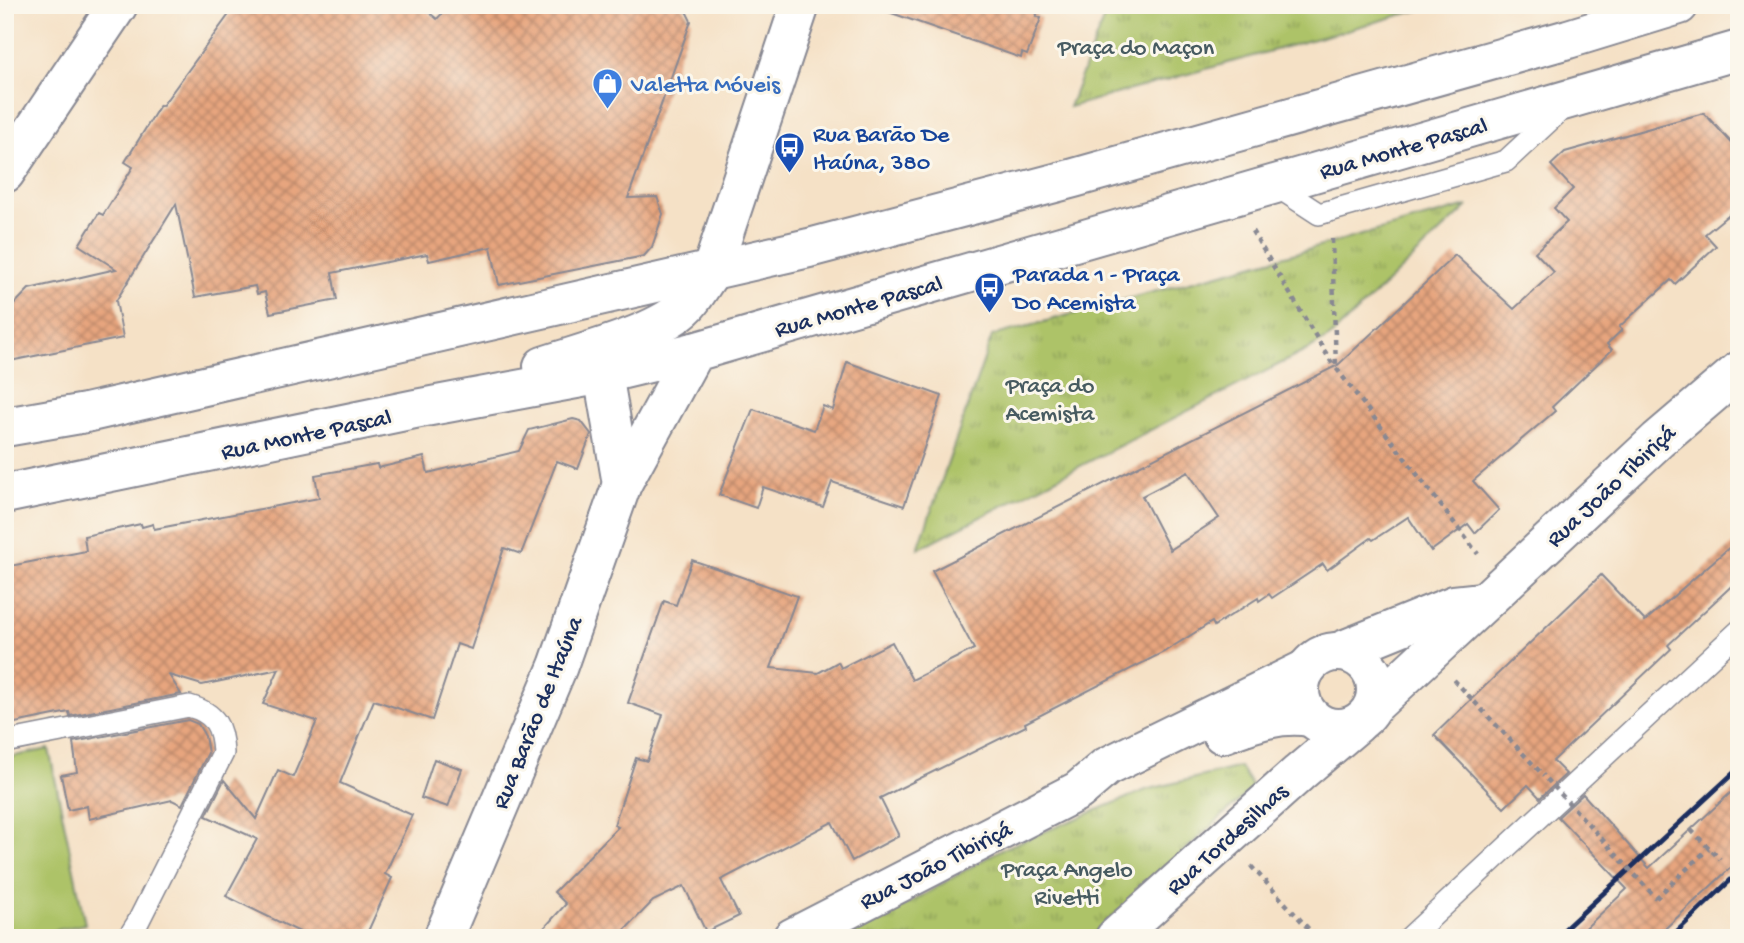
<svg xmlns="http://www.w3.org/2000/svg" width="1744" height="943" font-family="'Gochi Hand',sans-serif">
<defs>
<pattern id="grass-tufts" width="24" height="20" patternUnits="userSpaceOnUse" patternTransform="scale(1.75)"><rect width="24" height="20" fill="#adc368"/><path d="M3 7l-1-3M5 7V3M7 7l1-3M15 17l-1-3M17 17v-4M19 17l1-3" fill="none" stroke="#8c9f59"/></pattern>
<pattern id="building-cross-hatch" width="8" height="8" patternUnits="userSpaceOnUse" patternTransform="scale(1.75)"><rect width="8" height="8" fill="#e7a57e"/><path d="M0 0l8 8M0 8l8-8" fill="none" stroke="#ba876a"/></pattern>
</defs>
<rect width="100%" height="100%" fill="#fbf7ec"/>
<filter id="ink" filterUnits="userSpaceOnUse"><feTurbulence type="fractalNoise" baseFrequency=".0143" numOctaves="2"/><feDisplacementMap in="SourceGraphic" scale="14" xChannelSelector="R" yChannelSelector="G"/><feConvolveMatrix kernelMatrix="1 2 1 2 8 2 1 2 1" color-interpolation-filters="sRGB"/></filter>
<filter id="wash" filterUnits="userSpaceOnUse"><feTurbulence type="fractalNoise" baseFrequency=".00686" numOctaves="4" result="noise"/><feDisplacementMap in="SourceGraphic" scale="28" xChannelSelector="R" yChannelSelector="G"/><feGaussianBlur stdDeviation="1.57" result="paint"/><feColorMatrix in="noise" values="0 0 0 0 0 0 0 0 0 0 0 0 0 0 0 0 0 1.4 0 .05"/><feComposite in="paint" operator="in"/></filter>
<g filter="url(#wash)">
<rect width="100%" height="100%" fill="#f5e1c6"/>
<!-- grass -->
<g fill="url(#grass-tufts)" stroke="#647963" stroke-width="2">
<path d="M1109 5H1437L1069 107Z"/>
<path d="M1468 206 1330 337 1313 347 918 549 992 336Z"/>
<path d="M1240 767 1253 788 1089 938H844L877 922 1000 850 1146 790Z"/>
</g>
<!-- pitch -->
<path fill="#adc368" stroke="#647963" stroke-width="2" d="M49 749 85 924 21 938H5V758Z"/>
<g id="blocks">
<!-- building -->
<g fill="url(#building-cross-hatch)" fill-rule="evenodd">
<path d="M236 5H420L437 19 450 5H683L691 21 628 198 657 197 663 214 652 247 644 256 499 285 491 247 429 261 427 254 332 273 337 300 270 313 265 292 257 294 255 286 195 297 176 204 116 301 123 338 5 362V314L29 289 116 269 79 245 99 213 103 215 133 167 125 162 160 105 162 106Z"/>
<path d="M884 5H1019L1038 12 1036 16 1041 18 1027 55 1022 53 1021 58 883 10Z"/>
<path d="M1704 113 1739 151V206L1705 234 1716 246 1675 284 1671 280 1619 327 1622 330 1607 344 1612 350 1552 407 1555 411 1473 481 1499 510 1475 533 1468 524 1431 551 1408 517 1373 540 1371 538 1327 570 1323 564 1272 598 1269 594 1259 601 1258 598 1214 626 1212 622 1164 652 1025 723 1026 726 880 798 899 836 852 861 832 822 721 880 739 916 706 932 684 886 653 901 617 938H535L566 904 554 892 618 827 614 825 636 758 647 761 663 715 628 703 664 601 676 605 692 560 797 596 771 668 818 673 838 662 841 668 892 642 912 680 974 649 932 571 1338 365 1455 255 1514 309 1554 272 1535 252 1567 222 1554 208 1573 189 1551 165 1565 152ZM1188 472 1219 518 1170 550 1142 496Z"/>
<path d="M847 362 942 396 904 506 832 482 823 507 763 487 756 508 719 495 753 409 814 430 823 406 833 410Z"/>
<path d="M573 419 581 421 591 434 578 469 557 461 521 554 504 548 471 649 457 644 432 720 374 700 340 783 412 815 385 874 392 878 365 938H312L226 896 257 839 206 816 224 780 256 819 278 770 293 777 317 721 263 704 279 669 202 685 169 675 181 694 70 716 69 712 5 725V567L86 551 84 536 141 524 142 527 153 524 154 529 319 498 315 475 377 464 378 468 424 457 428 473 519 451 529 430Z"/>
<path d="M1739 539V579L1668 645 1671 649 1553 761 1566 774 1540 798 1528 785 1504 808 1434 735 1601 575 1645 621Z"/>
<path d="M188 720 198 724 205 736 208 753 182 805 172 800 89 819 87 806 68 810 61 775 77 772 73 742Z"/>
<path d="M434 759 462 769 448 807 421 798Z"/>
<path d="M1739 785V860L1655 938H1575L1627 889 1558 817 1583 794 1649 868Z"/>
</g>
</g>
</g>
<g filter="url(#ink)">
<use href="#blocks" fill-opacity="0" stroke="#888892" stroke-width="2"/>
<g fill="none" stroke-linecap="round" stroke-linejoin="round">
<defs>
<g id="service">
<path d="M1273 184 1319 214 1506 161 1563 108"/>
<path d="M5 742 189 706C215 713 222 726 223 753L137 924 128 938"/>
<path d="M1409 938 1739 631"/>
</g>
<g id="minor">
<path d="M603 374 622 484"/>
<circle cx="1338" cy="690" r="38"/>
<path d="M1338 652 1454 605 1482 602"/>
<path d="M1374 705 1658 440 1739 371"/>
<path d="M1222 734C1252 723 1278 712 1310 717"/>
<path d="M443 938 558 666 622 484 694 352"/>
<path d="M792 938 1078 791 1106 767 1306 669"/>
<path d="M1115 938 1299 773 1357 724"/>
</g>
<g id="secondary">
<path d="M5 173 118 5"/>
<path d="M711 272 800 5"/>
</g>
<g id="primary">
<path d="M543 366C584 352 660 334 688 304 697 294 703 282 711 272"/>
<path d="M5 427 86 413 809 248 1074 178 1568 39 1679 5"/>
<path d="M5 494 415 409 603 374 694 352 1739 50"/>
</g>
</defs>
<!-- service casing -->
<use href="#service" stroke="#888892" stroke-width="24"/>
<!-- minor casing -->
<use href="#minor" stroke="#888892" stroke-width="42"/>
<!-- secondary casing -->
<use href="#secondary" stroke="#888892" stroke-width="42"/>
<!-- primary casing -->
<use href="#primary" stroke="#888892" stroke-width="42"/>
<!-- path -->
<g stroke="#888892" stroke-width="4.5" stroke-dasharray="5 5" stroke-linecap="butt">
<path d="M1252 231 1335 368"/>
<path d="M1332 239 1336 368 1478 554"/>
<path d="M1454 680 1544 776"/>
<path d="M1691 830 1720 859"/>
<path d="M1251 866 1317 938"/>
<path d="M1656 898 1709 848"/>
</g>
<!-- service -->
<use href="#service" stroke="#fff" stroke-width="21"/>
<!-- minor -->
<use href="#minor" stroke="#fff" stroke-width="38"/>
<!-- secondary -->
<use href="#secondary" stroke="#fff" stroke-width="38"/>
<!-- primary -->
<use href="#primary" stroke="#fff" stroke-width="38"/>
<!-- rail -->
<g stroke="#1b2f5e" stroke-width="5">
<path d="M1555 938 1739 768"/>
<path d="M1670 938 1739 872"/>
</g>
<!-- path-bridge -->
<path stroke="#888892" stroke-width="4.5" stroke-dasharray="5 5" stroke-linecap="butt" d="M1547 779 1656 898"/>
</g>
</g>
<!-- icons -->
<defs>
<symbol id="shop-pin" viewBox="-11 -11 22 30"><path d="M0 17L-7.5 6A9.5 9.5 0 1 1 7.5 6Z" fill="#3f7fe0" stroke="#fbf7ec"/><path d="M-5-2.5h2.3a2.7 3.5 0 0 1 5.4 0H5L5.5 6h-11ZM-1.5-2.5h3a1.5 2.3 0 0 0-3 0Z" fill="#fff"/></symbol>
<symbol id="bus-pin" viewBox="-11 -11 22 30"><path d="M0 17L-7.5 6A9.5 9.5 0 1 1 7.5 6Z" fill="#1a4fb4" stroke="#fbf7ec"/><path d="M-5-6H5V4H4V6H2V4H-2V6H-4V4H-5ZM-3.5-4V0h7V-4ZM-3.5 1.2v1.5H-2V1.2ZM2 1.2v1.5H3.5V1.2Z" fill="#fff"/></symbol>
</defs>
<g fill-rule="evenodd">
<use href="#shop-pin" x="590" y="66" width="35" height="47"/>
<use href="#bus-pin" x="772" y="130" width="35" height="47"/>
<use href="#bus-pin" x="972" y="270" width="35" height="47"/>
</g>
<g text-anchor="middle" stroke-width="6" stroke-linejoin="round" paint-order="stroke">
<!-- park labels -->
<g font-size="24" fill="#475b61" stroke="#fbf7ec">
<text x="1136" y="54">Praça do Maçon</text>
<text x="1050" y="392">Praça do<tspan x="1050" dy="28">Acemista</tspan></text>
<text x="1067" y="876">Praça Angelo<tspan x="1067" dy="28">Rivetti</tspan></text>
</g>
<!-- shop labels -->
<g font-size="24" fill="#366cbe" stroke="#fbf7ec" text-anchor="start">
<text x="631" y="91">Valetta Móveis</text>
</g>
<!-- transit labels -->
<g font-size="24" fill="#164399" stroke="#fbf7ec" text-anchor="start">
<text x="813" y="141">Rua Barão De<tspan x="813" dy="28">Itaúna, 380</tspan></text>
<text x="1013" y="281">Parada 1 - Praça<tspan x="1013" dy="28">Do Acemista</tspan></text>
</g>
<!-- street labels -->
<g font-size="24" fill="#1b2f5e" stroke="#fbf7ec">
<text transform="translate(1403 147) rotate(-16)" y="8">Rua Monte Pascal</text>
<text transform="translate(858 305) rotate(-16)" y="8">Rua Monte Pascal</text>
<text transform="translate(306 433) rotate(-12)" y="8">Rua Monte Pascal</text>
<text transform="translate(1610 485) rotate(-43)" y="8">Rua João Tibiriçá</text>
<text transform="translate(536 712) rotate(-68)" y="8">Rua Barão de Itaúna</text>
<text transform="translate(1226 838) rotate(-42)" y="8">Rua Tordesilhas</text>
<text transform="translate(935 864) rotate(-27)" y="8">Rua João Tibiriçá</text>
</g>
</g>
<!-- margin -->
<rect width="1744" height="943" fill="none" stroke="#fbf7ec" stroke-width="28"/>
</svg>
